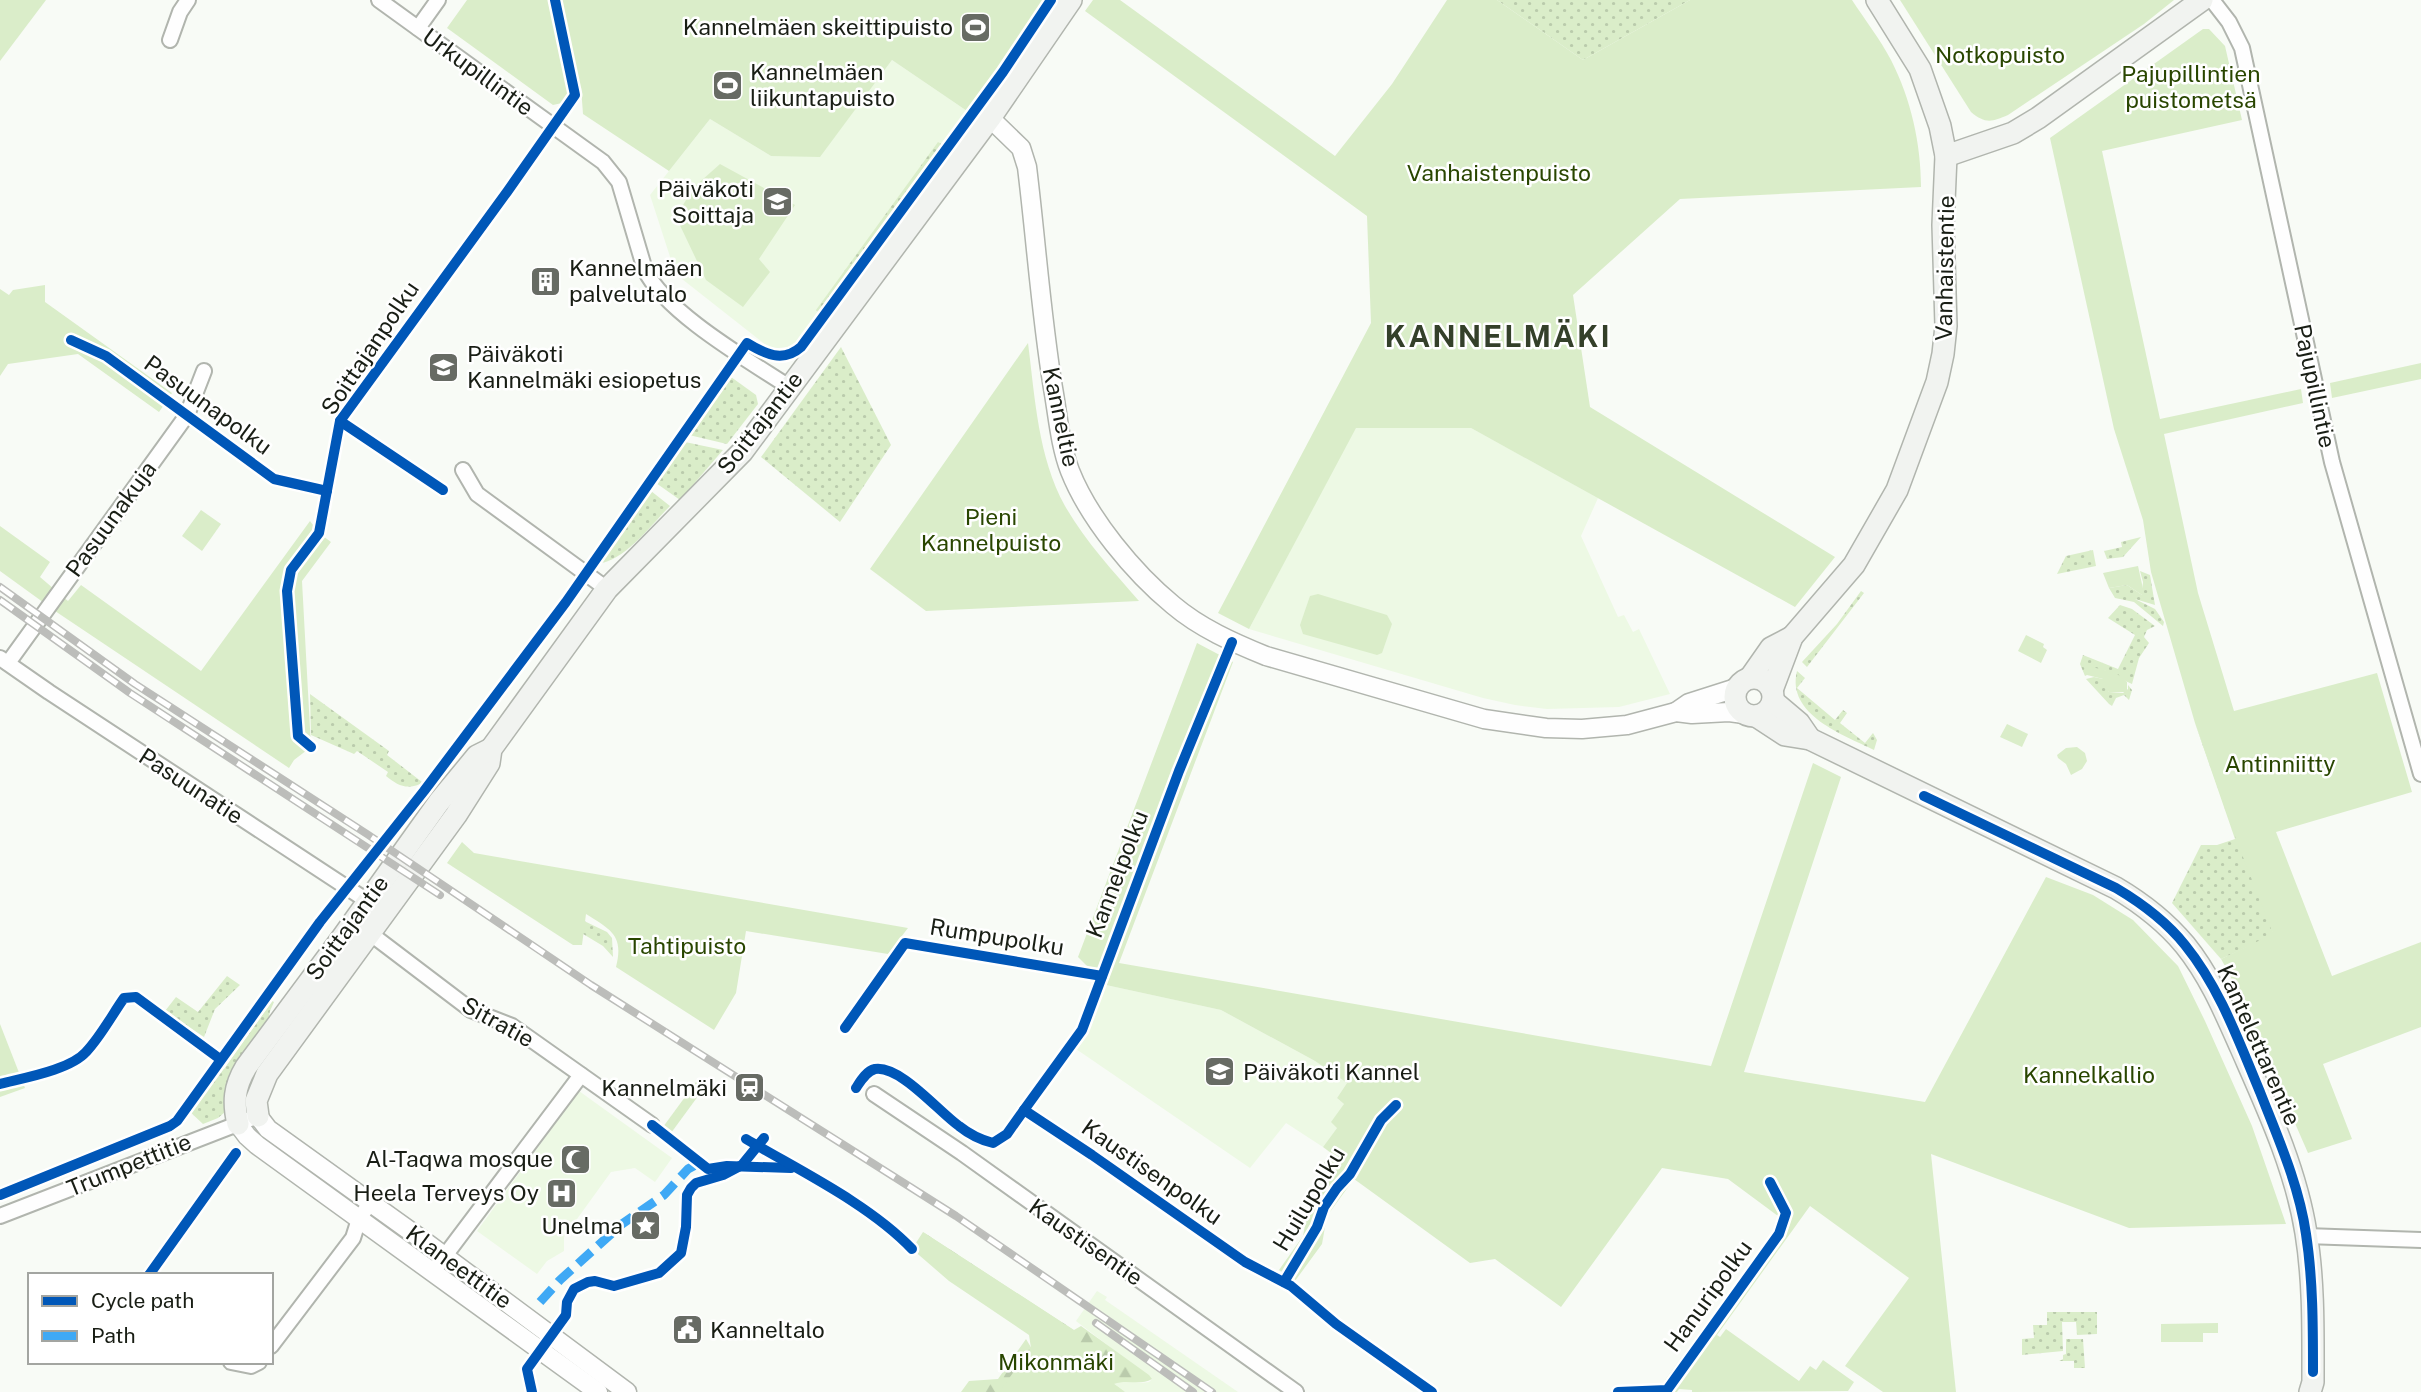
<svg xmlns="http://www.w3.org/2000/svg" width="2421" height="1392" font-family="'Public Sans',sans-serif">
<defs>
<pattern id="grass-dots" width="8" height="8" patternUnits="userSpaceOnUse" patternTransform="scale(1.75)"><rect width="8" height="8" fill="#daedc9"/><path d="M2 2h.1M6 6h.1" fill="none" stroke="#bacbac" stroke-width="1.8" stroke-linecap="round"/></pattern>
<pattern id="forest-firs" width="22" height="20" patternUnits="userSpaceOnUse" patternTransform="scale(1.75)"><rect width="22" height="20" fill="#daedc9"/><path d="M5 1l3.5 6h-7zM16 11l3.5 6h-7z" fill="#bacbac"/></pattern>
</defs>
<rect width="100%" height="100%" fill="#f8fbf6"/>
<!-- built -->
<g fill="#edf9e4">
<path d="M892 60 967 111 821 314 795 346 771 349 682 279 674 269 650 195 710 119 771 156H820Z"/>
<path d="M1355 428H1471L1598 498 1581 536 1618 617 1624 615 1633 632 1639 629 1670 694 1619 707 1547 709 1515 705 1483 698 1249 629Z"/>
<path d="M1106 985 1221 1010 1315 1061 1347 1083 1337 1098 1344 1104 1337 1128 1323 1147 1286 1123 1250 1168 1076 1049 1088 1029Z"/>
<path d="M579 1091 672 1158 655 1182 635 1168 611 1172 564 1237V1251L547 1261 537 1274 477 1231Z"/>
<path d="M1097 1291 1107 1297 1105 1300 1238 1392H1125L1113 1384 1124 1380 1141 1383 1149 1382 1152 1379 1076 1321Z"/>
</g>
<!-- grass -->
<g fill="url(#grass-dots)">
<path d="M1497 0H1690L1583 60Z"/>
<path d="M938 142 943 145 821 314 816 310Z"/>
<path d="M841 347 891 445 840 522 761 457Z"/>
<path d="M731 377 756 395 758 404 727 444 689 435Z"/>
<path d="M685 442 723 450 680 500 656 483Z"/>
<path d="M651 491 670 506C651 525 625 561 597 564Z"/>
<path d="M2141 537 2123 557 2107 559 2104 551 2122 547 2121 542Z"/>
<path d="M2093 550 2096 566 2057 574 2066 556Z"/>
<path d="M2140 571 2150 575 2155 605 2135 599 2155 609 2164 622 2163 626 2134 602 2115 598 2109 588 2127 585 2142 595 2143 582Z"/>
<path d="M1861 591 1864 593 1807 667 1802 662 1837 624Z"/>
<path d="M2120 605 2132 609 2155 626 2147 630 2144 637 2149 643 2139 658 2132 684C2114 676 2109 667 2087 670V675L2085 676 2080 664 2083 655 2118 669 2135 635 2108 618Z"/>
<path d="M1797 671 1805 678 1797 688 1835 720 1843 710 1847 713 1840 723 1865 743 1873 733 1877 740 1874 750C1844 735 1786 715 1797 671Z"/>
<path d="M2094 677 2103 679 2109 692 2123 693 2128 689V685L2132 690 2129 700 2124 695 2116 698 2112 706 2109 704 2086 679Z"/>
<path d="M310 694 389 751 387 755 422 782 420 784C406 790 397 785 386 776L388 772 357 751 354 754 311 735Z"/>
<path d="M2195 723 2274 935 2221 959 2172 903 2201 845H2217L2235 839Z"/>
<path d="M472 867 607 932 612 938 613 957 603 946Z"/>
<path d="M227 976 240 985 215 1009 204 1037 165 1011 176 997 198 1012Z"/>
<path d="M272 1001 274 1002 270 1011 267 1027 225 1112 218 1118 203 1124 188 1110 219 1067 224 1069Z"/>
<path d="M2047 1312H2097V1334L2077 1335 2076 1322H2062L2063 1351 2022 1355V1339L2034 1338 2033 1325H2047Z"/>
<path d="M2066 1339H2083L2085 1368H2074V1361H2059L2063 1359V1355L2066 1354Z"/>
</g>
<!-- forest -->
<g fill="url(#forest-firs)">
<path d="M923 1232 1074 1330 1081 1326 1149 1375 1152 1379C1140 1386 1127 1379 1114 1384L1125 1392 1054 1355Z"/>
<path d="M1026 1339 1035 1354 1048 1392H961L969 1381 998 1379Z"/>
</g>
<!-- park -->
<g fill="#daedc9">
<path d="M0 0H46L0 61Z"/>
<path d="M467 0H1047L967 111 892 60 820 157 771 156 710 119 669 171 583 114 581 87 562 103 553 105 447 28Z"/>
<path d="M1093 0H1120L1335 156 1392 84 1447 0H1497L1583 60 1690 0H1852C1865 20 1880 39 1891 60 1911 99 1921 144 1921 187L1680 199 1573 295 1590 407 1835 557 1795 607 1471 428H1356L1249 629 1218 613 1371 323 1367 216 1085 11Z"/>
<path d="M1900 0H2174L2144 24 2008 115C1992 122 1985 124 1971 112Z"/>
<path d="M2203 29H2209L2225 46 2242 120 2102 151 2160 419 2301 389 2303 403 2164 434 2198 593 2234 711 2377 673 2412 792 2276 832 2332 976 2421 942V1027L2323 1064 2352 1139 2308 1153 2229 973 2221 959 2273 934 2236 839 2195 723 2151 572 2143 520 2114 429 2050 138Z"/>
<path d="M720 164 795 205 759 259 770 272 743 307 706 280 676 217 693 188Z"/>
<path d="M45 285V302L172 393 159 412 78 354 8 364 0 376V289L9 295 13 290Z"/>
<path d="M1028 343C1035 398 1038 457 1065 506 1085 541 1113 571 1139 601L926 611 870 569Z"/>
<path d="M2421 363V379L2332 398 2330 383Z"/>
<path d="M201 510 221 524 202 551 182 536Z"/>
<path d="M310 521 319 533 331 542 302 581 311 747 294 760 289 768 58 613 0 571V526L50 562 40 577 68 601 81 585 201 671Z"/>
<path d="M2138 566 2144 593 2142 595 2127 585 2109 588 2103 573Z"/>
<path d="M1318 594 1387 615 1392 624 1382 653 1377 655 1303 634 1300 625 1310 596Z"/>
<path d="M2026 635 2044 644 2043 647 2047 650 2041 663 2018 651Z"/>
<path d="M1197 643 1233 662 1119 963 1711 1066 1813 763 1841 777 1744 1072 1925 1102 2046 877 2093 895 2133 920 2178 966 2205 1021 2252 1126 2286 1224 2129 1228 1931 1154 1956 1392H1883L1845 1366 1909 1278 1810 1206 1717 1335 1720 1337 1726 1329 1799 1381 1810 1366 1816 1370 1823 1360 1854 1382 1848 1391 1692 1392V1390L1679 1389 1677 1392H1670L1667 1390 1665 1380 1782 1219 1728 1179 1662 1168 1561 1307 1495 1259 1470 1263 1354 1179 1327 1216 1322 1244 1295 1281 1279 1270 1303 1236 1308 1209 1328 1181 1317 1173 1331 1153 1323 1147 1337 1128 1331 1122 1344 1104 1337 1098 1347 1083 1315 1061 1221 1010 1106 985 1078 957Z"/>
<path d="M2092 667 2116 673 2127 682V692H2109L2103 684V679L2087 675V670Z"/>
<path d="M2007 724 2028 734 2022 747 2000 737Z"/>
<path d="M2077 747 2085 753 2087 761 2082 769 2071 775 2066 764 2058 758 2057 755 2066 748Z"/>
<path d="M462 842 474 853 908 928 888 954 746 931 736 993 714 1030 616 967C624 935 611 930 586 914L582 945H573L447 863Z"/>
<path d="M0 1024 25 1088 0 1097Z"/>
<path d="M696 1082 704 1088 671 1133 663 1127Z"/>
<path d="M923 1232 1075 1331 1086 1364 1125 1392H999L1031 1348 1029 1335 949 1281 912 1249Z"/>
<path d="M2218 1323V1333H2203V1342H2161V1324Z"/>
</g>
<g fill="none" stroke-linecap="round" stroke-linejoin="round">
<defs>
<g id="minor">
<path d="M379 0 603 162 619 182 645 270C666 313 748 360 789 387"/>
<path d="M2212 0 2229 22 2242 48 2332 462 2421 774"/>
<path d="M418 28 438 0"/>
<path d="M170 40 180 12 188 0"/>
<path d="M463 470 477 494 607 589"/>
<path d="M0 658 49 692 375 906"/>
<path d="M8 663 187 415 204 371"/>
<path d="M363 928 471 1010 512 1026 652 1125"/>
<path d="M874 1094 962 1153 1296 1392"/>
<path d="M0 1216 258 1116"/>
<path d="M2306 1236 2421 1240"/>
<path d="M438 1265 581 1075"/>
<path d="M271 1346 353 1238 359 1219 370 1203"/>
<path d="M231 1362 251 1366 259 1362"/>
</g>
<g id="tertiary">
<path d="M990 118 1021 148 1027 167C1036 240 1041 315 1053 388 1058 416 1060 445 1070 471 1089 519 1134 573 1173 605 1200 628 1234 643 1266 656L1484 719 1546 728 1582 729 1627 725 1676 712 1692 714 1729 712 1744 714"/>
<path d="M1676 712 1689 703 1736 688"/>
<path d="M258 1116 268 1129 424 1241 627 1392"/>
<path d="M238 1124 247 1136 257 1145 598 1392"/>
</g>
<g id="secondary">
<path d="M1946 156 2013 133 2038 118 2202 0"/>
<circle cx="1754" cy="697" r="19"/>
<path d="M1750 678 1771 648 1792 637"/>
<path d="M1772 690 1792 637 1854 565 1897 490 1937 382 1943 354 1946 326 1943 225 1946 156 1940 126 1920 69 1877 0"/>
<path d="M1773 701 1799 723 1810 739"/>
<path d="M1756 716 1785 735 1810 739 2116 888C2143 904 2165 921 2185 945 2210 976 2225 1012 2241 1048 2267 1107 2296 1169 2306 1233 2314 1282 2313 1333 2313 1382L2310 1392"/>
<path d="M258 1116 256 1101 267 1074 456 815 489 763 491 749 607 589 742 452 990 118 1071 0"/>
<path d="M238 1124C233 1102 234 1087 246 1067L342 938 439 802 477 756 491 749"/>
</g>
</defs>
<!-- minor casing -->
<use href="#minor" stroke="#b1b5ae" stroke-width="18"/>
<!-- tertiary casing -->
<use href="#tertiary" stroke="#b1b5ae" stroke-width="21"/>
<!-- secondary casing -->
<use href="#secondary" stroke="#b1b5ae" stroke-width="24"/>
<!-- minor -->
<use href="#minor" stroke="#fefefe" stroke-width="14"/>
<!-- tertiary -->
<use href="#tertiary" stroke="#fefefe" stroke-width="18"/>
<!-- secondary -->
<use href="#secondary" stroke="#f1f3f0" stroke-width="21"/>
<defs>
<g id="rail">
<path d="M0 587 135 684 367 834 591 985 956 1216 1212 1392"/>
<path d="M0 600 130 693 440 895"/>
<path d="M1096 1323 1193 1392"/>
</g>
</defs>
<!-- rail casing -->
<use href="#rail" stroke="#bcbdba" stroke-width="8"/>
<!-- rail -->
<use href="#rail" stroke="#fff" stroke-width="5" stroke-dasharray="16" stroke-linecap="butt"/>
<!-- quiet -->
<path stroke="#3fa9f5" stroke-width="9" stroke-dasharray="18 9" stroke-linecap="butt" d="M540 1302 560 1280 622 1224 664 1195 688 1169 699 1163"/>
<defs>
<g id="cycleway">
<path d="M71 340 106 356 274 479 327 491"/>
<path d="M340 421 443 490"/>
<path d="M311 747 298 736 287 591 291 570 319 533 340 421 507 192 575 95 555 0"/>
<path d="M1924 796 2116 888C2143 904 2166 921 2185 945 2220 988 2239 1042 2260 1092 2278 1138 2299 1185 2306 1234 2313 1279 2313 1327 2313 1372"/>
<path d="M845 1028 905 943 1102 976"/>
<path d="M0 1084C23 1078 70 1070 86 1052 101 1036 112 1015 124 998L136 997 220 1059"/>
<path d="M856 1088C860 1082 866 1071 875 1069 900 1065 939 1112 959 1126 969 1134 981 1140 993 1143L1007 1134 1024 1110 1092 1155 1245 1262 1291 1286 1336 1324 1432 1392"/>
<path d="M1024 1110 1082 1030 1179 771 1232 642"/>
<path d="M652 1125 708 1169 727 1166 791 1168"/>
<path d="M746 1139C800 1171 869 1204 912 1249"/>
<path d="M0 1195 170 1126 177 1121 320 922 424 791 566 602 747 343C765 354 783 363 801 347L1003 72 1051 0"/>
<path d="M149 1275 236 1153"/>
<path d="M1284 1282 1317 1227 1324 1207 1337 1188 1350 1174 1381 1120 1396 1105"/>
<path d="M532 1392 527 1369 566 1315 567 1302 574 1289 588 1282 595 1281 614 1286 659 1273 681 1253 686 1227 687 1195 691 1188 696 1183 723 1175 742 1165 764 1138"/>
<path d="M1618 1392 1667 1390 1779 1234 1786 1213 1770 1182"/>
</g>
</defs>
<!-- cycleway casing -->
<use href="#cycleway" stroke="#fff" stroke-width="15"/>
<!-- cycleway -->
<use href="#cycleway" stroke="#0057b8" stroke-width="10"/>
</g>
<!-- icons -->
<defs>
<symbol id="stadium-square" viewBox="-11 -11 22 22"><rect x="-9" y="-9" width="18" height="18" rx="4" fill="#676b64" stroke="#fff"/><path d="M0-5a6.5 5 0 1 0 0 10a6.5 5 0 1 0 0-10ZM-3.5-1.8h7v3.6h-7Z" fill="#fff"/></symbol>
<symbol id="school-square" viewBox="-11 -11 22 22"><rect x="-9" y="-9" width="18" height="18" rx="4" fill="#676b64" stroke="#fff"/><path d="M0-5L7-2L0 1L-7-2ZM-4 1L0 2.5L4 1V4Q0 6-4 4Z" fill="#fff"/></symbol>
<symbol id="building-square" viewBox="-11 -11 22 22"><rect x="-9" y="-9" width="18" height="18" rx="4" fill="#676b64" stroke="#fff"/><path d="M-4-6H4V6H1V3H-1V6H-4ZM-2.5-4.3h1.7v1.8h-1.7ZM.8-4.3h1.7v1.8H.8ZM-2.5-1h1.7V.8h-1.7ZM.8-1h1.7V.8H.8Z" fill="#fff"/></symbol>
<symbol id="station-square" viewBox="-11 -11 22 22"><rect x="-9" y="-9" width="18" height="18" rx="4" fill="#676b64" stroke="#fff"/><path d="M-3-6H3Q5-6 5-4V2Q5 4 3 4L4.5 6H3L1.5 4h-3L-3 6H-4.5L-3 4Q-5 4-5 2V-4Q-5-6-3-6ZM-3.5-4v3h7v-3ZM-3.5 1v1.5H-2V1ZM2 1v1.5H3.5V1Z" fill="#fff"/></symbol>
<symbol id="mosque-square" viewBox="-11 -11 22 22"><rect x="-9" y="-9" width="18" height="18" rx="4" fill="#676b64" stroke="#fff"/><path d="M3.5-4.9A6 6 0 1 0 3.5 4.9A5 5 0 1 1 3.5-4.9Z" fill="#fff"/></symbol>
<symbol id="hospital-square" viewBox="-11 -11 22 22"><rect x="-9" y="-9" width="18" height="18" rx="4" fill="#676b64" stroke="#fff"/><path d="M-5-5h3v3.5h4V-5h3V5h-3V1.5h-4V5h-3Z" fill="#fff"/></symbol>
<symbol id="sight-square" viewBox="-11 -11 22 22"><rect x="-9" y="-9" width="18" height="18" rx="4" fill="#676b64" stroke="#fff"/><path d="M0-6L1.8-2.2L6-1.7L2.9 1.2L3.7 5.4L0 3.3L-3.7 5.4L-2.9 1.2L-6-1.7L-1.8-2.2Z" fill="#fff"/></symbol>
<symbol id="civic-square" viewBox="-11 -11 22 22"><rect x="-9" y="-9" width="18" height="18" rx="4" fill="#676b64" stroke="#fff"/><path d="M-.6-6.5H3V-4.5H.6V-3L4-1V1h2V6H-6V1h2V-1L-.6-3ZM-1.2 2.5V6h2.4V2.5Z" fill="#fff"/></symbol>
</defs>
<g fill-rule="evenodd">
<use href="#stadium-square" x="958" y="10" width="35" height="35"/>
<use href="#stadium-square" x="710" y="68" width="35" height="35"/>
<use href="#school-square" x="760" y="184" width="35" height="35"/>
<use href="#building-square" x="528" y="264" width="35" height="35"/>
<use href="#school-square" x="426" y="350" width="35" height="35"/>
<use href="#school-square" x="1202" y="1054" width="35" height="35"/>
<use href="#station-square" x="732" y="1070" width="35" height="35"/>
<use href="#mosque-square" x="558" y="1142" width="35" height="35"/>
<use href="#hospital-square" x="544" y="1176" width="35" height="35"/>
<use href="#sight-square" x="628" y="1208" width="35" height="35"/>
<use href="#civic-square" x="670" y="1312" width="35" height="35"/>
</g>
<g text-anchor="middle" stroke-width="5" stroke-linejoin="round" paint-order="stroke">
<!-- poi labels -->
<g font-size="23" fill="#191e15" stroke="#fff" text-anchor="end">
<text x="953" y="35">Kannelmäen skeittipuisto</text>
<text x="750" y="80" text-anchor="start">Kannelmäen<tspan x="750" dy="26">liikuntapuisto</tspan></text>
<text x="754" y="197">Päiväkoti<tspan x="754" dy="26">Soittaja</tspan></text>
<text x="569" y="276" text-anchor="start">Kannelmäen<tspan x="569" dy="26">palvelutalo</tspan></text>
<text x="467" y="362" text-anchor="start">Päiväkoti<tspan x="467" dy="26">Kannelmäki esiopetus</tspan></text>
<text x="1243" y="1080" text-anchor="start">Päiväkoti Kannel</text>
<text x="727" y="1096">Kannelmäki</text>
<text x="553" y="1167">Al-Taqwa mosque</text>
<text x="539" y="1201">Heela Terveys Oy</text>
<text x="623" y="1234">Unelma</text>
<text x="710" y="1338" text-anchor="start">Kanneltalo</text>
</g>
<!-- park labels -->
<g font-size="23" fill="#294600" stroke="#fff">
<text x="2000" y="63">Notkopuisto</text>
<text x="2191" y="82">Pajupillintien<tspan x="2191" dy="26">puistometsä</tspan></text>
<text x="1499" y="181">Vanhaistenpuisto</text>
<text x="991" y="525">Pieni<tspan x="991" dy="26">Kannelpuisto</tspan></text>
<text x="2280" y="772">Antinniitty</text>
<text x="687" y="954">Tahtipuisto</text>
<text x="2089" y="1083">Kannelkallio</text>
<text x="1056" y="1370">Mikonmäki</text>
</g>
<!-- street labels -->
<g font-size="23" fill="#191e15" stroke="#fff">
<text transform="translate(478 72) rotate(36)" y="8">Urkupillintie</text>
<text transform="translate(1945 268) rotate(-89)" y="8">Vanhaistentie</text>
<text transform="translate(370 348) rotate(-56)" y="8">Soittajanpolku</text>
<text transform="translate(2315 386) rotate(78)" y="8">Pajupillintie</text>
<text transform="translate(208 405) rotate(36)" y="8">Pasuunapolku</text>
<text transform="translate(1061 417) rotate(78)" y="8">Kanneltie</text>
<text transform="translate(760 423) rotate(-52)" y="8">Soittajantie</text>
<text transform="translate(111 519) rotate(-54)" y="8">Pasuunakuja</text>
<text transform="translate(191 786) rotate(33)" y="8">Pasuunatie</text>
<text transform="translate(1117 874) rotate(-69)" y="8">Kannelpolku</text>
<text transform="translate(347 928) rotate(-54)" y="8">Soittajantie</text>
<text transform="translate(997 937) rotate(9)" y="8">Rumpupolku</text>
<text transform="translate(498 1022) rotate(29)" y="8">Sitratie</text>
<text transform="translate(2259 1045) rotate(66)" y="8">Kantelettarentie</text>
<text transform="translate(129 1165) rotate(-22)" y="8">Trumpettitie</text>
<text transform="translate(1152 1172) rotate(35)" y="8">Kaustisenpolku</text>
<text transform="translate(1309 1199) rotate(-59)" y="8">Huilupolku</text>
<text transform="translate(1086 1242) rotate(35)" y="8">Kaustisentie</text>
<text transform="translate(459 1267) rotate(36)" y="8">Klaneettitie</text>
<text transform="translate(1708 1296) rotate(-54)" y="8">Hanuripolku</text>
</g>
<!-- district labels -->
<g font-size="30" font-weight="bold" letter-spacing="2" fill="#34402a" stroke="#fff">
<text x="1498" y="347">KANNELMÄKI</text>
</g>
</g>
<!-- legend -->
<rect x="28" y="1273" width="245" height="91" fill="#ffffff" stroke="#a3a5a1" stroke-width="2"/>
<rect x="42" y="1296" width="35" height="10" fill="#0057b8" stroke="#a3a5a1" stroke-width="2"/>
<text x="91" y="1308" font-size="21" fill="#191e15">Cycle path</text>
<rect x="42" y="1331" width="35" height="10" fill="#3fa9f5" stroke="#a3a5a1" stroke-width="2"/>
<text x="91" y="1343" font-size="21" fill="#191e15">Path</text>
</svg>
